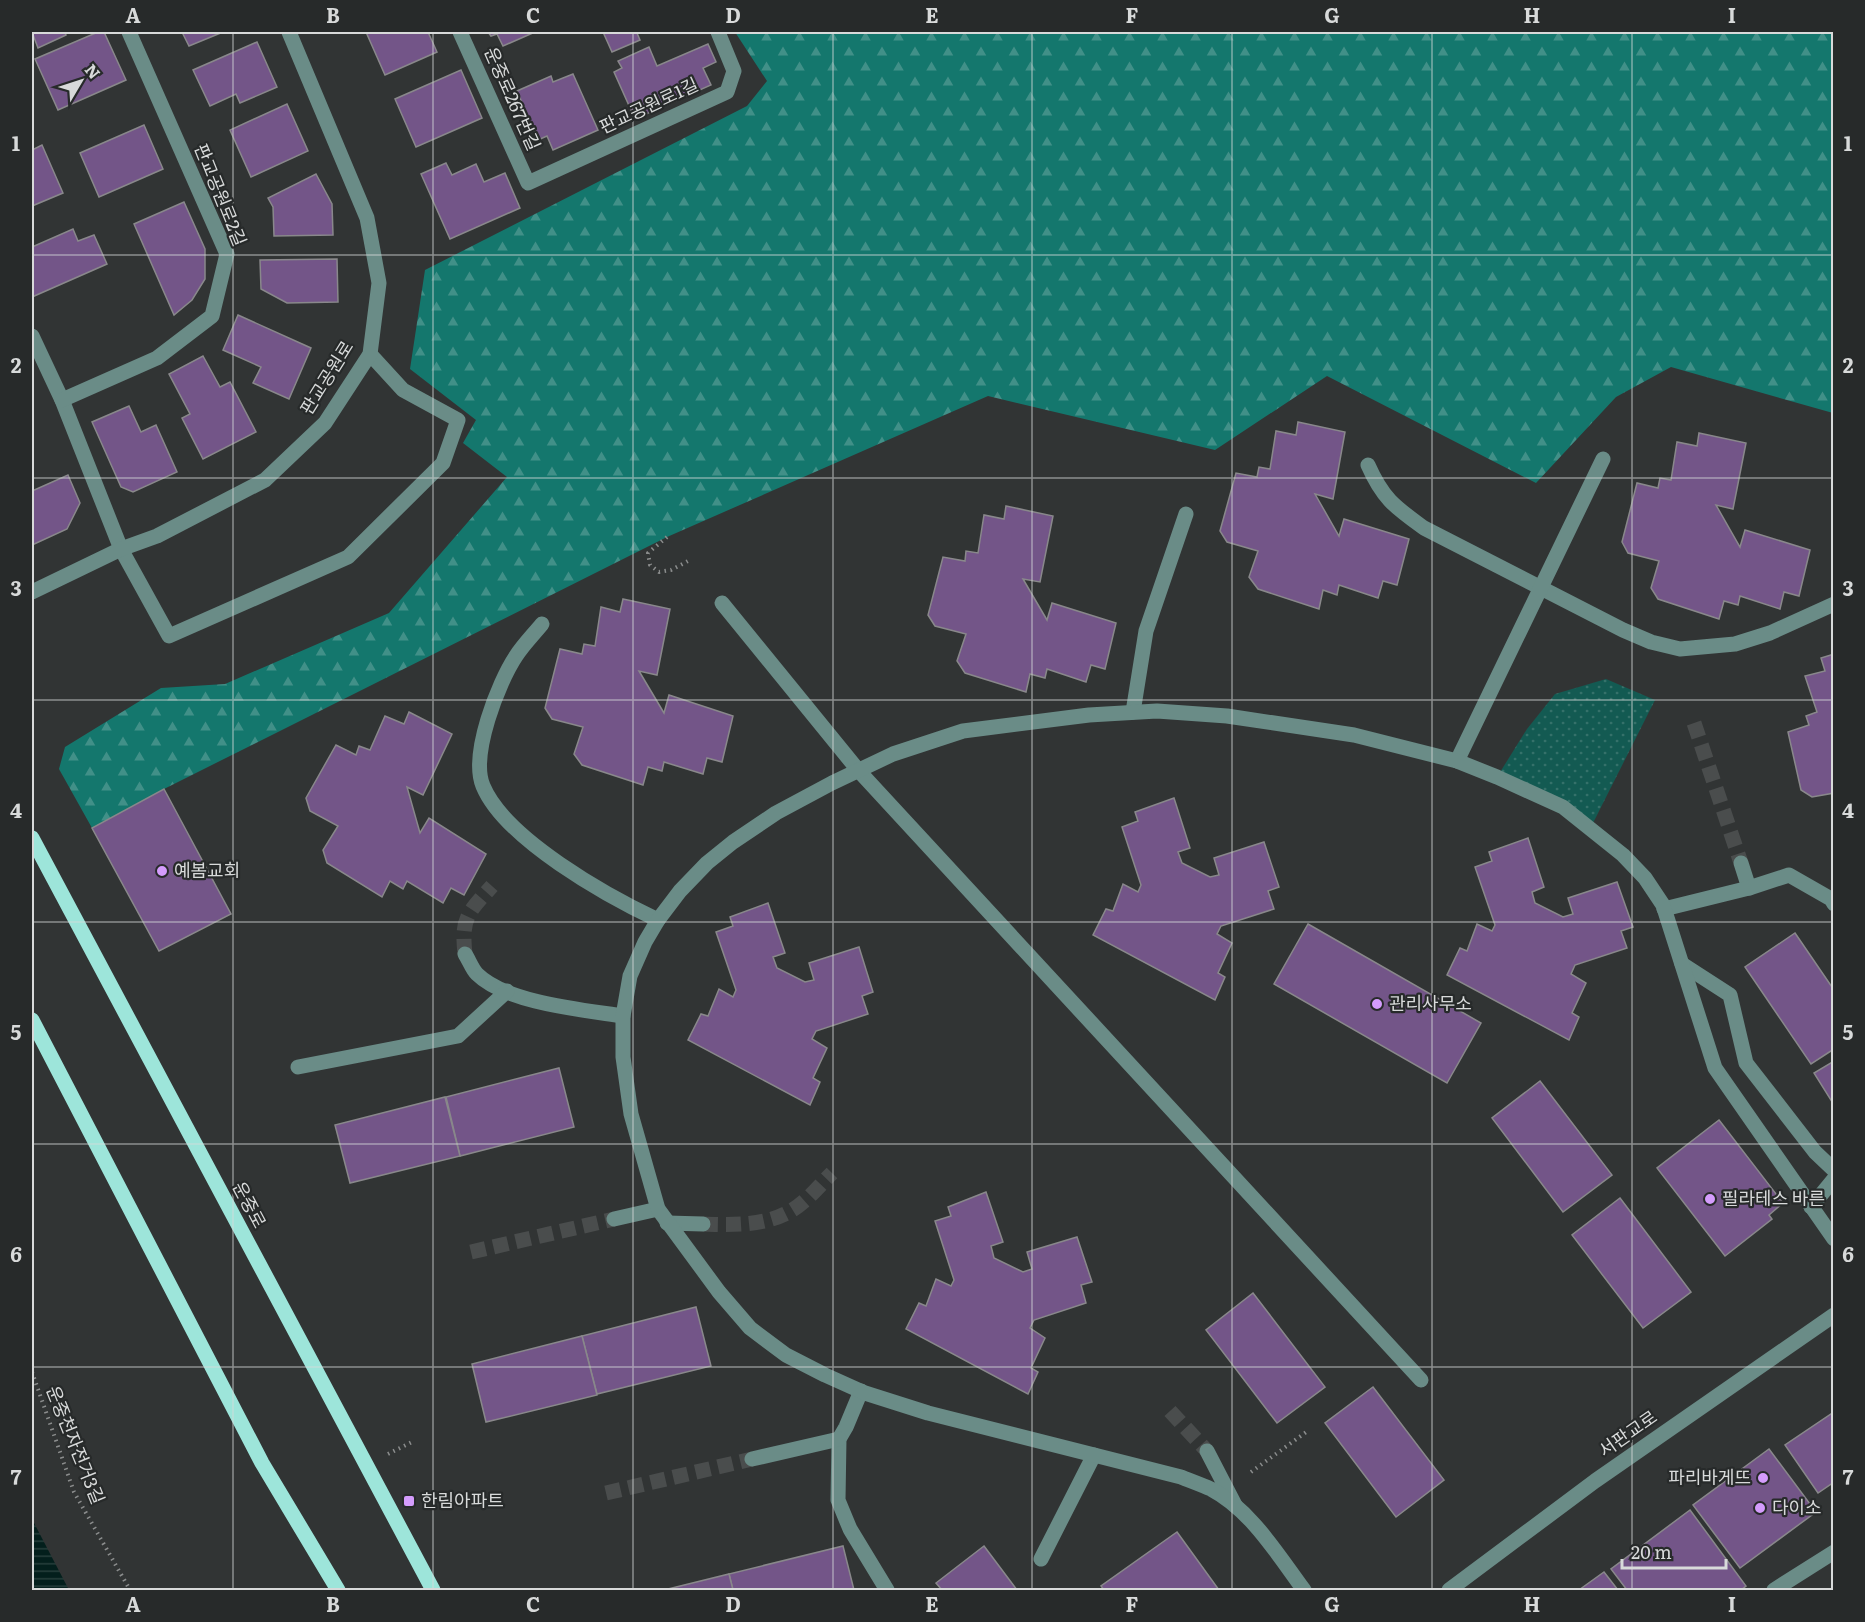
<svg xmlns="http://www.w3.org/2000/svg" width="1865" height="1622" font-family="Literata,'Noto Sans KR',serif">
<defs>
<pattern id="forest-firs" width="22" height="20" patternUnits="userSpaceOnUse" patternTransform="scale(1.5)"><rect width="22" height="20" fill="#14776d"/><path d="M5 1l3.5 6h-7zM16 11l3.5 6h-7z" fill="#419088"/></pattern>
<pattern id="park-dots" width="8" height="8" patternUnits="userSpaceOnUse" patternTransform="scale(1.5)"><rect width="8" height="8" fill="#135a52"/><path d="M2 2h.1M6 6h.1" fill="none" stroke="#35716a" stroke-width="1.8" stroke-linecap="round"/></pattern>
<pattern id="water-rules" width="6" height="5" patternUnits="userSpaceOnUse" patternTransform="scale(1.5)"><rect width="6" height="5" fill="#031f1c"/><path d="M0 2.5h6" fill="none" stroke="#273f3c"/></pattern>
</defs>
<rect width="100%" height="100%" fill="#313434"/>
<!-- forest -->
<path fill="url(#forest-firs)" d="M735 32H1833V413L1671 367 1616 397 1536 483 1327 376 1215 450 988 396 667 537 164 789 92 828 59 769 65 747 161 688 225 684 389 613 507 477 463 443 476 420 410 369 425 270 747 106 767 81Z"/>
<!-- park -->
<path fill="url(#park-dots)" d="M1606 679 1655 700 1590 829 1497 777 1527 729 1555 694Z"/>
<!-- water -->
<path fill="url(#water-rules)" d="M32 1519 69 1590H32Z"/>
<!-- building -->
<g fill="#735588" stroke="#89888b" stroke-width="1.5">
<path d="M32 32H65L66 35 38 48Z"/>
<path d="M98 32H104L126 80 58 110 35 59Z"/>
<path d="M182 32H223L189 46Z"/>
<path d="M366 32H428L437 52 385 75Z"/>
<path d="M488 32H535L503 46 497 34 491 36Z"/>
<path d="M603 32H640L637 33 640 40 612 52Z"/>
<path d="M257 42 277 87 240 103 236 94 210 106 193 70Z"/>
<path d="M708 44 716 62 703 68 711 85 635 119 614 72 622 68 618 61 649 47 657 66Z"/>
<path d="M461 70 482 118 416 147 395 99Z"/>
<path d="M573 74 598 130 553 150 547 136 538 140 517 91 551 76 553 82Z"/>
<path d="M287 104 308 151 251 177 230 130Z"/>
<path d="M144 125 163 169 99 197 80 153Z"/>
<path d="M42 145 63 193 32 206V150Z"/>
<path d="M446 163 452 175 476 164 484 182 505 173 520 208 450 239 421 174Z"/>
<path d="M316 174 332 204 333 235 274 236 273 207 268 198Z"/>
<path d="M184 202 205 249V279L192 300 174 315 134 224Z"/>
<path d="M73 229 78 241 94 235 107 264 32 297V247Z"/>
<path d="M337 259 338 302 287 303 261 289 260 260Z"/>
<path d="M238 315 311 348 289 399 253 383 261 367 223 350Z"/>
<path d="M203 356 220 387 230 382 256 432 203 459 182 418 190 414 169 374Z"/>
<path d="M129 406 141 432 156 425 177 472 133 492 121 487 92 422Z"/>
<path d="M1298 422 1345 432 1333 499 1315 494 1339 536 1344 519 1409 539 1397 585 1383 581 1378 598 1339 585 1337 595 1323 590 1319 609 1258 589 1249 577 1258 551 1227 542 1220 531 1236 473 1257 477 1259 467 1270 469 1276 431 1296 435Z"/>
<path d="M1699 433 1746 443 1733 509 1716 505 1740 547 1745 530 1810 550 1799 596 1784 592 1780 609 1740 596 1738 605 1724 601 1719 619 1658 599 1651 588 1659 561 1628 553 1622 542 1637 483 1658 488 1660 478 1671 480 1677 442 1697 446Z"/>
<path d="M68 475 80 503 67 529 32 545V491Z"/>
<path d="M1006 506 1053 516 1040 582 1023 579 1047 620 1052 603 1116 623 1105 669 1091 665 1086 682 1047 669 1045 678 1030 674 1026 692 965 673 957 661 966 634 935 626 928 615 943 557 965 561 966 551 978 553 984 515 1004 519Z"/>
<path d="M623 599 670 609 657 675 639 671 664 713 669 695 733 716 722 762 707 758 703 774 664 762 662 771 648 767 643 785 582 765 574 754 583 727 552 719 545 708 560 649 582 654 584 644 595 646 601 607 620 612Z"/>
<path d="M1834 654V793L1812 797 1801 790 1788 732 1809 725 1806 716 1817 712 1805 676 1825 671 1821 658Z"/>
<path d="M409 712 452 734 423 795 407 787 420 833 429 818 486 854 464 895 451 888 443 903 407 881 403 889 390 881 382 897 327 863 323 850 338 826 310 811 306 798 336 745 356 755 359 746 370 750 385 716 404 724Z"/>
<path d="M164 789 231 914 159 951 92 828Z"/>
<path d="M1174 798 1190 848 1178 852 1182 863 1210 877 1219 875 1214 858 1264 842 1279 887 1268 891 1274 909 1221 926 1217 934 1232 943 1218 973 1225 977 1215 1000 1093 935 1106 909 1113 911 1123 884 1138 892 1141 885 1122 827 1138 821 1135 812Z"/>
<path d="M1528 838 1544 887 1532 892 1535 903 1563 917 1573 914 1568 898 1617 882 1633 927 1621 931 1627 948 1575 965 1571 974 1586 983 1572 1013 1579 1017 1569 1040 1447 975 1460 948 1467 951 1477 924 1492 931 1495 925 1475 867 1492 861 1489 852Z"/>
<path d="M768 903 785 953 773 957 777 968 805 982 814 980 809 963 859 947 873 992 862 996 868 1014 816 1031 812 1039 827 1048 813 1078 820 1082 810 1105 688 1040 701 1014 708 1016 719 989 733 997 736 990 716 932 733 926 730 917Z"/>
<path d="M1308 924 1481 1023 1447 1083 1274 984Z"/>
<path d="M1795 933 1834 990V1049L1811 1064 1745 967Z"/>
<path d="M1834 1061V1105L1814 1073Z"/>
<path d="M559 1068 574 1127 460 1156 446 1097Z"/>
<path d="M1540 1081 1612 1175 1563 1212 1492 1118Z"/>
<path d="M445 1097 460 1156 350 1183 335 1125Z"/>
<path d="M1719 1120 1783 1203 1769 1215 1772 1219 1725 1256 1657 1168Z"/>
<path d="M986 1192 1003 1242 991 1246 994 1258 1023 1272 1032 1269 1027 1252 1077 1237 1092 1282 1081 1285 1086 1303 1034 1320 1030 1328 1045 1338 1031 1368 1038 1372 1028 1394 906 1329 919 1303 926 1306 936 1279 951 1286 954 1280 935 1221 951 1216 948 1207Z"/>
<path d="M1620 1198 1691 1292 1643 1328 1572 1235Z"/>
<path d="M1253 1293 1325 1387 1277 1423 1206 1330Z"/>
<path d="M696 1307 711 1366 597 1394 582 1336Z"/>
<path d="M582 1336 597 1395 486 1422 472 1364Z"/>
<path d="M1373 1387 1444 1480 1396 1517 1325 1423Z"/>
<path d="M1834 1412V1482L1818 1493 1785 1445Z"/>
<path d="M1769 1449 1816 1512 1740 1568 1693 1505Z"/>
<path d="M1690 1510 1746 1586 1741 1590H1627L1611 1569Z"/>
<path d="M1177 1532 1219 1590H1104L1101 1586Z"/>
<path d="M843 1546 854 1590H733L729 1574Z"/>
<path d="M984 1546 1017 1590H942L936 1583Z"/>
<path d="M1604 1572 1618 1590H1579Z"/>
<path d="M729 1574 733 1590H664Z"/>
</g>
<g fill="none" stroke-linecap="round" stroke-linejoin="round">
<!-- minor-tunnel -->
<g stroke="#4a4d4d" stroke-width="15" stroke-dasharray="15 8" stroke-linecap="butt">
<path d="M1694 723 1741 863"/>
<path d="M465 954C461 917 468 913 492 886"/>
<path d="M703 1224C730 1225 762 1226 787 1213 804 1205 818 1187 832 1173"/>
<path d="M471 1252 614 1219"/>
<path d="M1170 1411 1207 1451"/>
<path d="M606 1493 752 1459"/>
</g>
<!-- path -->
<g stroke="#8b8d8d" stroke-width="4" stroke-dasharray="1.5 4.5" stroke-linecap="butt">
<path d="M667 537 648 553 650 565 659 572 671 570 688 561"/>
<path d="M32 1372 74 1492 130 1590"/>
<path d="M388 1454 414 1441"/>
<path d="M1251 1472 1309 1430"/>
</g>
<!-- minor -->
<g stroke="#6a8c87" stroke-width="15">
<path d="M460 32 528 183 727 92 734 71 718 32"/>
<path d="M32 336 62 400 121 549 169 636 348 557 443 463 458 420 403 390 370 354"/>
<path d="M62 400 157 358 212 316 227 254 129 32"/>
<path d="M1368 465C1383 499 1395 507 1424 528L1623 630 1651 642 1680 649 1735 644 1770 633 1834 604"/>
<path d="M32 592 121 549 157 536 265 480 325 423 370 354 379 283 367 218 289 32"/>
<path d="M722 603 858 770 1421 1380"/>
<path d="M542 624C533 635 523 645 516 656 498 683 470 755 483 786 505 839 607 896 658 920"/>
<path d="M1133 712 1146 631 1186 514"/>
<path d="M1457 761 1603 459"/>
<path d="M1741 863 1749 888"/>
<path d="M1664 909 1749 888 1789 875 1831 899 1834 904"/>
<path d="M465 954C469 960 472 969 477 974 506 1003 584 1010 623 1016"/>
<path d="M1682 964 1730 995 1746 1063 1815 1152 1834 1170"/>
<path d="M298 1067 458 1036 507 991"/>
<path d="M1811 1207 1834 1179"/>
<path d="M614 1219 658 1209"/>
<path d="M667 1223 703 1224"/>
<path d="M861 1391 846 1427 839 1439 838 1500 850 1529 887 1590"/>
<path d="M1207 1451 1235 1505"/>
<path d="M752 1459 839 1439"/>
<path d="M1041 1559 1094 1455"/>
<path d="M1304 1590C1278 1555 1251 1510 1211 1489 1202 1485 1191 1481 1181 1477L928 1413 865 1393 825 1375 786 1355 750 1328 719 1292 658 1209 631 1114 623 1057V1016L630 976 645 942 658 920 680 891 707 863 733 842 776 813 832 783 893 754 963 731 1089 715 1157 711 1227 716 1354 735 1457 761 1497 777 1563 807 1623 855 1645 878 1663 905 1715 1068 1834 1239"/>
<path d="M1449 1590 1595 1481 1834 1315"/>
<path d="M1774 1590 1834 1552"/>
</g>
<!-- major -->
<g stroke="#9de5da" stroke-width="15">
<path d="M32 838 433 1590"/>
<path d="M32 1020 262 1463 338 1590"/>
</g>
</g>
<!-- grid -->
<path fill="none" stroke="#d8dada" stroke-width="1.5" stroke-opacity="0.55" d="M233 32V1590M433 32V1590M633 32V1590M833 32V1590M1032 32V1590M1232 32V1590M1432 32V1590M1632 32V1590M32 255H1834M32 478H1834M32 700H1834M32 922H1834M32 1144H1834M32 1367H1834"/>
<!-- markers -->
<g fill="#d49cfc" stroke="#272a2a" stroke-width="2">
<circle cx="162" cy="871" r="6"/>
<circle cx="1377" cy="1004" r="6"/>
<circle cx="1710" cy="1199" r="6"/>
<circle cx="1763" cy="1478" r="6"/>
<rect x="403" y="1495" width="12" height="12" rx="3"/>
<circle cx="1760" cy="1508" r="6"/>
</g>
<g text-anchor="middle" stroke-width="4.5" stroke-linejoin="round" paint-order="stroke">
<!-- street labels -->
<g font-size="18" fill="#d8dada" stroke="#272a2a">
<text transform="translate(512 99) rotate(66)" y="6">운중로267번길</text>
<text transform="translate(649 106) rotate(-25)" y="6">판교공원로1길</text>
<text transform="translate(220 195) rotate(68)" y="6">판교공원로2길</text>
<text transform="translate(327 378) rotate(-58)" y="6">판교공원로</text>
<text transform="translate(249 1205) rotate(62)" y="6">운중로</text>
<text transform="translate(1628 1434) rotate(-35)" y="6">서판교로</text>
<text transform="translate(75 1445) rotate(68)" y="6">운중천자전거3길</text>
</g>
<!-- poi labels -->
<g font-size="18" fill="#d8dada" stroke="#272a2a" text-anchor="start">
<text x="174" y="877">예봄교회</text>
<text x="1389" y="1010">관리사무소</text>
<text x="1722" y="1205">필라테스 바른</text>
<text x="1751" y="1484" text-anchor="end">파리바게뜨</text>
<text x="421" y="1507">한림아파트</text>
<text x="1772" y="1514">다이소</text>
</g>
</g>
<!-- border -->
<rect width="1865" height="1622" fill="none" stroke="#272a2a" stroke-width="66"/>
<!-- north arrow -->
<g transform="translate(81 81) rotate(51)" stroke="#272a2a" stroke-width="4.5" paint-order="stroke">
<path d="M0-4.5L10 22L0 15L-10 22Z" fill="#d8dada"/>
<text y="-9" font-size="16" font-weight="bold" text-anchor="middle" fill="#d8dada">N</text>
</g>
<!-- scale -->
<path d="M1622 1559v9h104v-9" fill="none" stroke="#d8dada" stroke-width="3"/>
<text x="1631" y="1559" font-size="18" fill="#d8dada" stroke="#272a2a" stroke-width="4.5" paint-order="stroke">20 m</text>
<rect x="33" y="33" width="1799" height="1556" fill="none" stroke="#d8dada" stroke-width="2"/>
<g font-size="20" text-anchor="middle" font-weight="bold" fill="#d8dada">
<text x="133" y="23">A</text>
<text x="333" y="23">B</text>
<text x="533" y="23">C</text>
<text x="733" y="23">D</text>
<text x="932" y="23">E</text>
<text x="1132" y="23">F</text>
<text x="1332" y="23">G</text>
<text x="1532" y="23">H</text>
<text x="1732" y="23">I</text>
<text x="16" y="151">1</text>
<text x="1848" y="151">1</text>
<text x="16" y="373">2</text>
<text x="1848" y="373">2</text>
<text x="16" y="596">3</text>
<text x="1848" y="596">3</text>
<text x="16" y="818">4</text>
<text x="1848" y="818">4</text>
<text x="16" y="1040">5</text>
<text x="1848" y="1040">5</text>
<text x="16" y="1262">6</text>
<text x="1848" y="1262">6</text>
<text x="16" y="1485">7</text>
<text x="1848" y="1485">7</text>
<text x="133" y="1612">A</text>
<text x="333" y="1612">B</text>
<text x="533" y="1612">C</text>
<text x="733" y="1612">D</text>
<text x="932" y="1612">E</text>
<text x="1132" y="1612">F</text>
<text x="1332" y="1612">G</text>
<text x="1532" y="1612">H</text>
<text x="1732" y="1612">I</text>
</g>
</svg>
